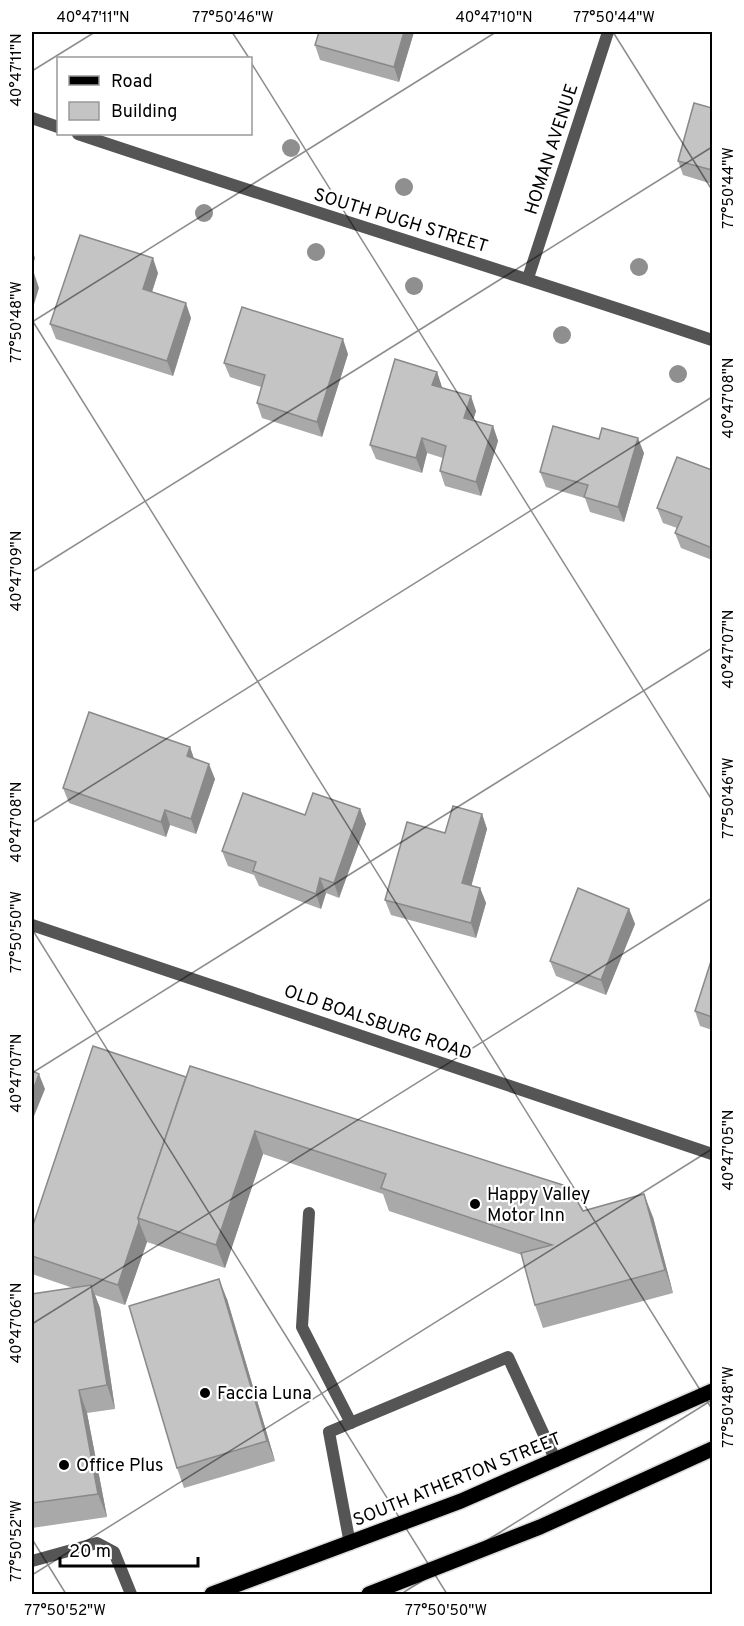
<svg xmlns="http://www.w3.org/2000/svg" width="744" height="1626" font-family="Overpass,sans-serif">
<rect width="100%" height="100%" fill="#fff"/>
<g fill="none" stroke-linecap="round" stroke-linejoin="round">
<defs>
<g id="primary">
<path d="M212 1594 461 1501 712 1391"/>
<path d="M369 1594 540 1527 712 1449"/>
</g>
</defs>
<!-- primary casing -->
<use href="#primary" stroke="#dbdbdb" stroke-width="18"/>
<!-- lane -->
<g stroke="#555" stroke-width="12">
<path d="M309 1213 302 1327 351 1423"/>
<path d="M350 1544 329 1432 508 1357 556 1461"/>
<path d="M32 1561 97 1543 114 1552 131 1594"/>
</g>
<!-- street -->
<g stroke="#555" stroke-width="12">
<path d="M32 118 58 127"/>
<path d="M78 134C289 205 502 269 712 340"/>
<path d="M528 278 608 32"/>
<path d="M32 925 712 1154"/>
</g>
<!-- primary -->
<use href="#primary" stroke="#000" stroke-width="15"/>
</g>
<!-- trees -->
<g fill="#8f8f8f">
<circle cx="291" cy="148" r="9"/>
<circle cx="404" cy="187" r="9"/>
<circle cx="204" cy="213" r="9"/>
<circle cx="316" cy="252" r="9"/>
<circle cx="639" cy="267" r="9"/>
<circle cx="414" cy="286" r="9"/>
<circle cx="562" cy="335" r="9"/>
<circle cx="678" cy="374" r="9"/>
</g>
<!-- wall -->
<g fill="#a9a9a9">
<path d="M319 32H414L399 82 320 60 315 45Z"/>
<path d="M712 108V184L683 175 678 161Z"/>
<path d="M158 273 152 292 191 318 173 376 56 339 50 324Z"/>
<path d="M348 354 322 437 262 418 257 403 261 387 230 377 224 363Z"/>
<path d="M437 372 442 388 476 411 473 420 493 426 498 441 481 496 445 486 440 471 443 458 427 453 422 473 376 459 370 445Z"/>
<path d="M644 453 624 522 590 512 585 498 546 487 540 472Z"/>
<path d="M712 470V560L681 548 675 533 677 528 663 523 657 508Z"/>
<path d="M190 747 194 759 215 779 196 834 170 825 166 837 69 803 63 788Z"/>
<path d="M360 809 366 824 339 898 326 893 321 909 259 886 254 875 228 866 222 851 305 815Z"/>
<path d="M482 814 487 829 471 886 480 888 486 903 476 938 391 915 385 900 445 833Z"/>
<path d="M629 909 635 924 606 995 556 976 550 961Z"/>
<path d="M712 958V1030L700 1026 695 1011Z"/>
<path d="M93 1046 583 1211 653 1217 673 1293 543 1328 535 1305 522 1255 389 1211 383 1194 263 1154 225 1268 147 1242 125 1305 95 1295 100 1308 115 1409 87 1413 107 1517 32 1528V1294L73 1288 32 1274V1228Z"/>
<path d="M227 1299 275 1461 184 1488 177 1468Z"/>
</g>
<!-- shaded-wall -->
<g fill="#898989">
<path d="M404 32H414L399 82 394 67Z"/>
<path d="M32 249 35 258 32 268Z"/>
<path d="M153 258 158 273 148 304 143 289Z"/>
<path d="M34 273 39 288 32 311V280Z"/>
<path d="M186 303 191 318 173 376 167 361Z"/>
<path d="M343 339 348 354 322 437 317 422Z"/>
<path d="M437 372 442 387 438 400 432 385Z"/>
<path d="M471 396 476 411 469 433 464 418Z"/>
<path d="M493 426 498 441 481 496 476 482Z"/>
<path d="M422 438 427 453 422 473 416 458Z"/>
<path d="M638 438 644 453 624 522 618 507Z"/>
<path d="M190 747 195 762 187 756Z"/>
<path d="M209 764 215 779 196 834 191 819Z"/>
<path d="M360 809 366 824 339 898 334 883Z"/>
<path d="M165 810 170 825 166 837 161 822Z"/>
<path d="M482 814 487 829 468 898 462 883Z"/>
<path d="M320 878 326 893 321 909 316 894Z"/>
<path d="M480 888 486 903 476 938 471 923Z"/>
<path d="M629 909 635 924 606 995 601 980Z"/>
<path d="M39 1074 45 1089 32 1121V1093Z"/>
<path d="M255 1131 263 1154 225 1268 216 1245Z"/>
<path d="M644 1194 653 1217 673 1293 665 1270Z"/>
<path d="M139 1222 147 1242 125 1305 118 1285Z"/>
<path d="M219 1279 227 1299 275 1461 267 1441Z"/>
<path d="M91 1285 100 1308 115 1409 107 1385Z"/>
<path d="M79 1390 87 1413 107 1517 98 1494Z"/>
</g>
<!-- building -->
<g fill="#c4c4c4" stroke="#898989" stroke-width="1.5">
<path d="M319 32H404L394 67 315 45Z"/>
<path d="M694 103 712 108V170L678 161Z"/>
<path d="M80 235 153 258 143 289 186 303 167 361 50 324Z"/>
<path d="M242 307 343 339 317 422 257 403 265 375 224 363Z"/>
<path d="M395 359 437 372 432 385 471 396 464 418 493 426 476 482 440 471 446 446 422 438 416 458 370 445Z"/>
<path d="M553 426 599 439 602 428 638 438 618 507 584 497 588 485 540 472Z"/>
<path d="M677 457 712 470V548L675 533 682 517 657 508Z"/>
<path d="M89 712 190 747 187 756 209 764 191 819 165 810 161 822 63 788Z"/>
<path d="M243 793 305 815 313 793 360 809 334 883 320 878 316 894 253 871 256 862 222 851Z"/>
<path d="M453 806 482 814 462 883 480 888 471 923 385 900 407 822 445 833Z"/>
<path d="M578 888 629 909 601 980 550 961Z"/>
<path d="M712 958V1017L695 1011Z"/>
<path d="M93 1046 186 1077 138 1218 139 1222 118 1285 32 1256V1228Z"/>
<path d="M190 1066 569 1187 583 1211 644 1194 665 1270 535 1305 521 1253 552 1245 381 1188 386 1174 255 1131 216 1245 138 1218Z"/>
<path d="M32 1071 39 1074 32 1093Z"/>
<path d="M219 1279 267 1441 177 1468 129 1306Z"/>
<path d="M91 1285 107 1385 79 1390 98 1494 32 1503V1294Z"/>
</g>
<!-- ticks -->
<path fill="none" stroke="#000" stroke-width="1.5" stroke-opacity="0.45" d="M232 32 249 58M613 32 712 190M250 61 712 800M32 71 95 32M32 320 712 1409M32 322 496 32M32 572 712 147M32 823 712 397M32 929 447 1594M32 1073 712 648M32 1324 712 898M32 1539 66 1594M32 1575 712 1149M401 1594 712 1400"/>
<!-- markers -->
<g fill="#000" stroke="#fff" stroke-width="2">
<circle cx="475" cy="1204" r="6"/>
<circle cx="205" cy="1393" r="6"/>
<circle cx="64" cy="1465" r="6"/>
</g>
<g text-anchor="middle" stroke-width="4.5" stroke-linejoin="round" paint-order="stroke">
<!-- street labels -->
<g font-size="18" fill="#000" stroke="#fff">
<text transform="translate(551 149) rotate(-72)" y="6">HOMAN AVENUE</text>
<text transform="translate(401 220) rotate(17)" y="6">SOUTH PUGH STREET</text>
<text transform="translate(378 1022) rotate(19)" y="6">OLD BOALSBURG ROAD</text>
<text transform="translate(457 1479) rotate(-22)" y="6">SOUTH ATHERTON STREET</text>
</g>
<!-- poi labels -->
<g font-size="18" fill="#000" stroke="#fff" text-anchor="start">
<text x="487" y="1200">Happy Valley<tspan x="487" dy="21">Motor Inn</tspan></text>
<text x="217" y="1399">Faccia Luna</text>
<text x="76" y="1471">Office Plus</text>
</g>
</g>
<!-- border -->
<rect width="744" height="1626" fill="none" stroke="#ffffff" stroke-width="66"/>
<!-- legend -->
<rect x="57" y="57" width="195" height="78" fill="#ffffff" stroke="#999999" stroke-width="1.5"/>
<rect x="69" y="76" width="30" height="9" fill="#000000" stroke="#999999" stroke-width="1.5"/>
<text x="111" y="87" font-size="18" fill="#000000">Road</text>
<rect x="69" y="102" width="30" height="18" fill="#c4c4c4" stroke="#999999" stroke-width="1.5"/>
<text x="111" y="117" font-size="18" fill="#000000">Building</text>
<!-- scale -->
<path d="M60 1557v9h138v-9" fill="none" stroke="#000000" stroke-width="3"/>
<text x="69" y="1557" font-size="18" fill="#000000" stroke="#ffffff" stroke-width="4.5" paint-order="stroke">20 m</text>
<rect x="33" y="33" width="678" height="1560" fill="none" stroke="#000" stroke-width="2"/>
<g font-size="15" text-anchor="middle" fill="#000">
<text x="93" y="22">40°47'11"N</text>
<text x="233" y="22">77°50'46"W</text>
<text x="494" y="22">40°47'10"N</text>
<text x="614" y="22">77°50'44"W</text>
<text transform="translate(16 70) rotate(-90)" y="5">40°47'11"N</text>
<text transform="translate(728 188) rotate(-90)" y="5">77°50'44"W</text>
<text transform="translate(16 322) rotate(-90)" y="5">77°50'48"W</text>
<text transform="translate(728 398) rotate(-90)" y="5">40°47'08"N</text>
<text transform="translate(16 571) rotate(-90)" y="5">40°47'09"N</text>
<text transform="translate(728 649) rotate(-90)" y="5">40°47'07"N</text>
<text transform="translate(728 798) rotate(-90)" y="5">77°50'46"W</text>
<text transform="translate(16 822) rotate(-90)" y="5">40°47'08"N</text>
<text transform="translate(16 932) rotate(-90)" y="5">77°50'50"W</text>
<text transform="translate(16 1073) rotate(-90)" y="5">40°47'07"N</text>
<text transform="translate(728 1150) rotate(-90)" y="5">40°47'05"N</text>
<text transform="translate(16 1323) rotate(-90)" y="5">40°47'06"N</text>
<text transform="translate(728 1407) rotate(-90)" y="5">77°50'48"W</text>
<text transform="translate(16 1541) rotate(-90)" y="5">77°50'52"W</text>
<text x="65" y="1615">77°50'52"W</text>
<text x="446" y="1615">77°50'50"W</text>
</g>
</svg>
